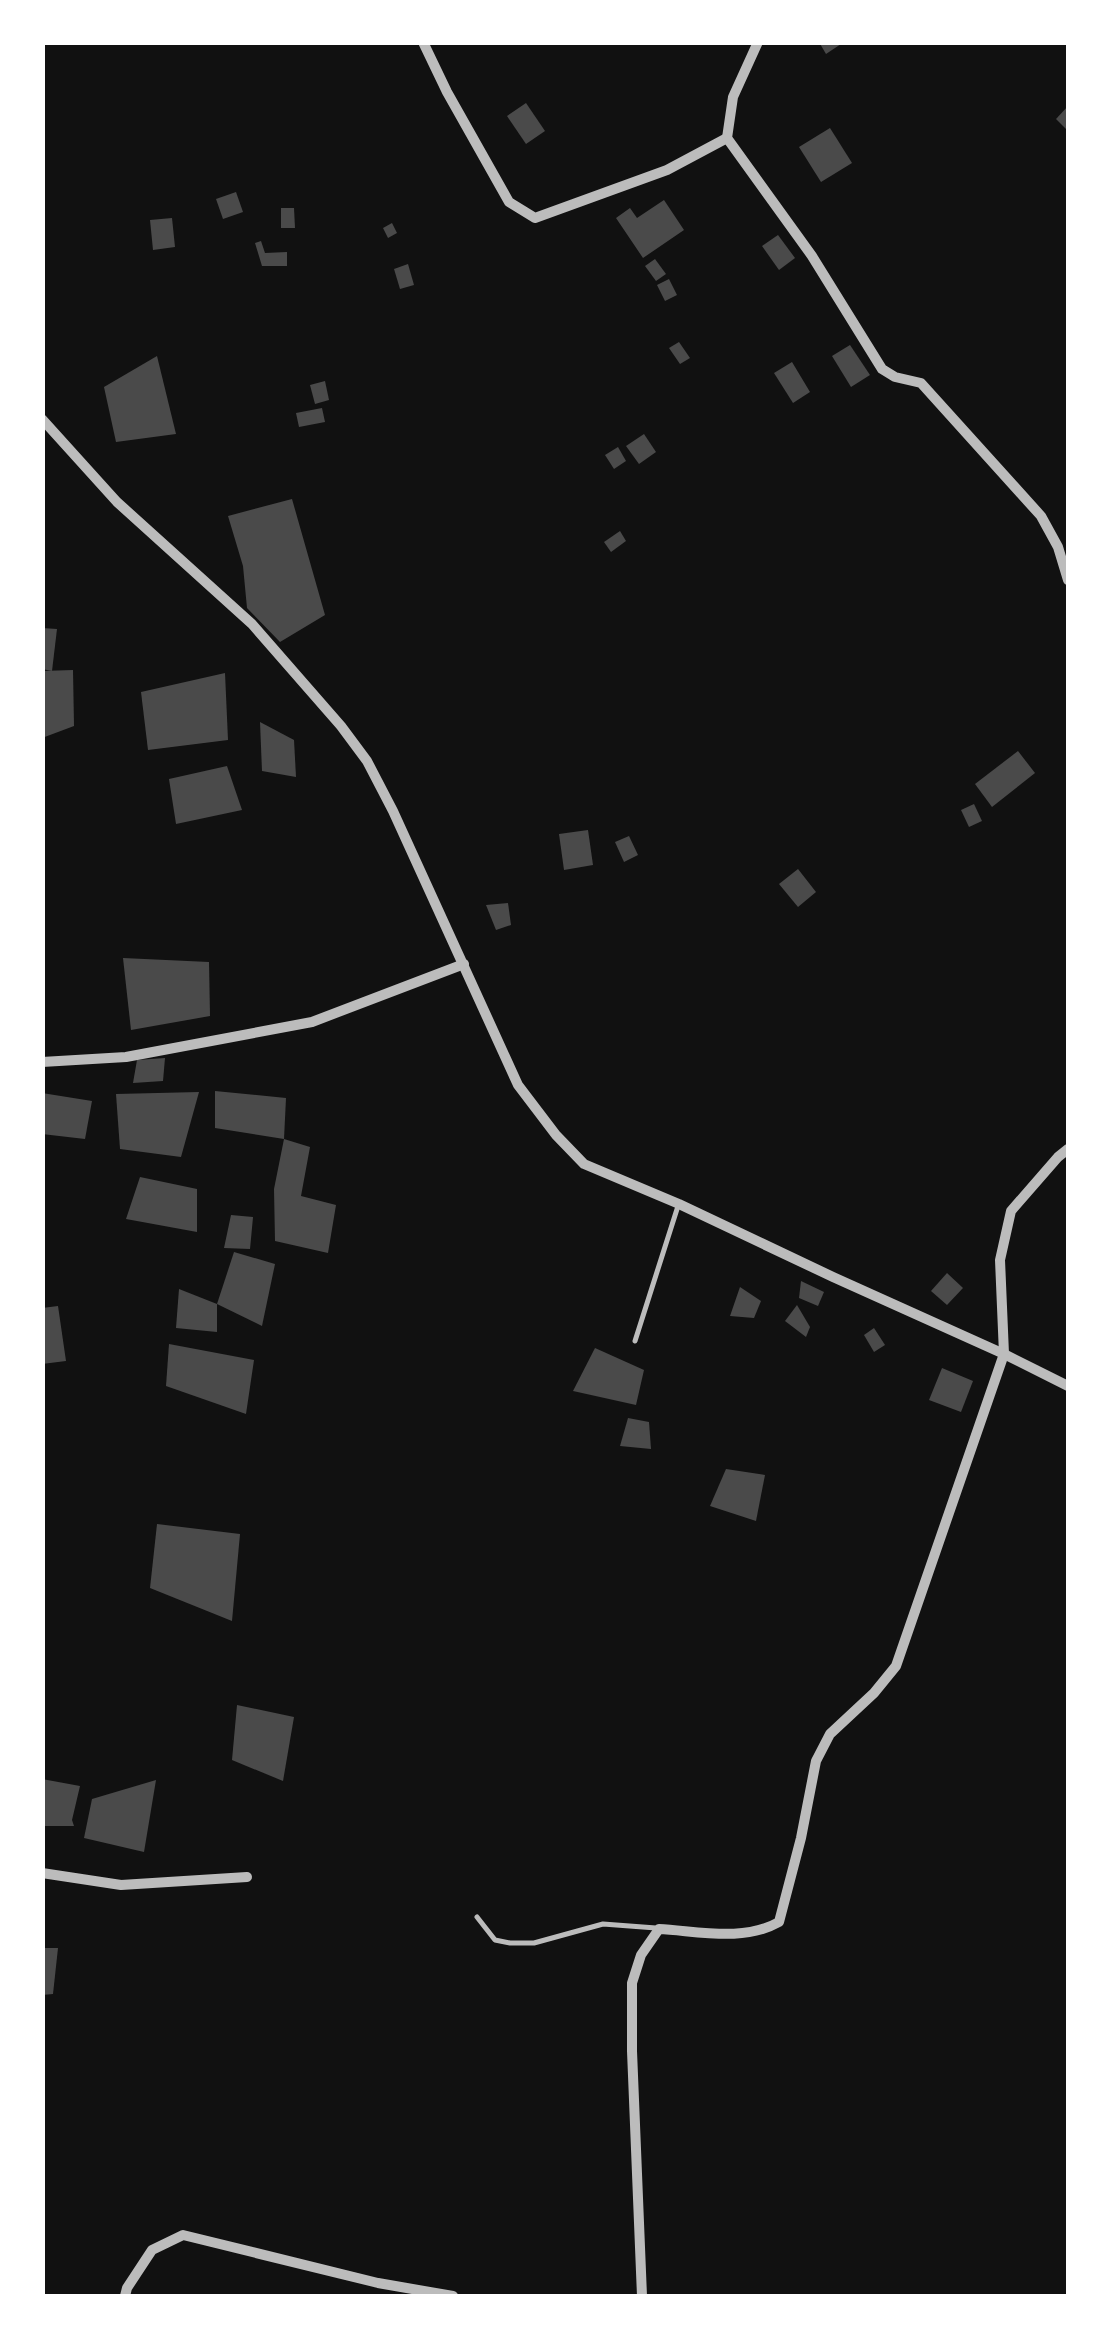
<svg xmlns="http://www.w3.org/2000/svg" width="1111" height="2339" font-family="Helvetica,sans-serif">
<rect width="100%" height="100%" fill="#111"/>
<!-- building -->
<g fill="#4a4a4a">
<path d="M819 42H844L826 54Z"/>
<path d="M526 103 545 131 526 144 507 116Z"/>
<path d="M1068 106V131L1056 119Z"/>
<path d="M830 128 852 163 821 182 799 147Z"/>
<path d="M236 192 243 212 223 219 216 199Z"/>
<path d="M664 200 684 230 643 258 616 218 630 208 637 218Z"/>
<path d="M281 208H294L295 228H281Z"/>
<path d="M172 218 175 247 153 250 150 220Z"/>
<path d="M392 223 397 233 388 238 383 228Z"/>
<path d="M778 235 795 258 779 270 762 246Z"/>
<path d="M261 241 265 253 287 252V266H262L255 243Z"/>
<path d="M655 259 666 274 656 281 645 266Z"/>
<path d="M408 264 414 285 400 289 394 269Z"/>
<path d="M669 279 677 295 665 301 657 285Z"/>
<path d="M679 342 690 358 680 364 669 348Z"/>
<path d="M850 345 870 375 851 387 832 356Z"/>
<path d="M157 356 176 434 116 442 104 387Z"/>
<path d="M792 362 810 392 793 403 774 373Z"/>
<path d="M325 381 329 400 315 404 310 385Z"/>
<path d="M322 408 325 422 299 427 296 413Z"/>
<path d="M644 434 656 452 639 464 626 446Z"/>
<path d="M618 447 626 461 614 469 605 455Z"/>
<path d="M292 499 325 615 280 642 247 608 243 566 228 516Z"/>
<path d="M620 531 626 541 611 552 604 542Z"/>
<path d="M42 628 57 629 52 671 42 669Z"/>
<path d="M73 670 74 726 42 738V671Z"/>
<path d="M225 673 228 740 148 750 141 692Z"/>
<path d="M260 722 294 740 296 777 262 771Z"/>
<path d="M1018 751 1035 773 992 807 975 784Z"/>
<path d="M227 766 242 810 176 824 169 779Z"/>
<path d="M974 804 982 821 969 827 961 810Z"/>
<path d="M588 830 593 865 564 870 559 834Z"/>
<path d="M629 836 638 855 624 862 615 842Z"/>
<path d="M798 869 816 892 798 907 779 884Z"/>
<path d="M508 903 511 925 496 930 486 905Z"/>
<path d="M123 958 209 962 210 1016 131 1030Z"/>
<path d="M165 1058 163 1081 133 1083 137 1060Z"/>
<path d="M215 1091 286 1098 284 1139 215 1128Z"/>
<path d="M199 1092 181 1157 120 1149 116 1094Z"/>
<path d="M42 1093 92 1101 85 1139 42 1134Z"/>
<path d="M284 1139 310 1147 301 1196 336 1205 328 1253 275 1241 274 1189Z"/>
<path d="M140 1177 197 1189V1232L126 1219Z"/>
<path d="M231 1215 253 1217 250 1249 224 1248Z"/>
<path d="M234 1252 275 1264 262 1326 217 1304Z"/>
<path d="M947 1273 963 1288 947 1305 931 1291Z"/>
<path d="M801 1281 824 1292 818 1306 799 1298Z"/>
<path d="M740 1287 761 1301 754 1318 730 1316Z"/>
<path d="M179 1289 217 1304V1332L176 1328Z"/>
<path d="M797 1305 810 1327 806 1337 785 1321Z"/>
<path d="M58 1306 66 1361 42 1364V1308Z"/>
<path d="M874 1328 885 1345 874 1352 864 1335Z"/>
<path d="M169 1344 254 1360 246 1414 166 1386Z"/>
<path d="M595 1348 644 1370 636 1405 573 1391Z"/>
<path d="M942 1368 973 1381 961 1412 929 1400Z"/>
<path d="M628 1418 649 1422 651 1449 620 1446Z"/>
<path d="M726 1469 765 1475 756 1521 710 1506Z"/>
<path d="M157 1524 240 1534 232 1621 150 1588Z"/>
<path d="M237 1705 294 1717 283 1781 232 1760Z"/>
<path d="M42 1779 80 1786 72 1820 74 1826H42Z"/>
<path d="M156 1780 144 1852 84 1838 92 1799Z"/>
<path d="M42 1948H58L53 1994 42 1995Z"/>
</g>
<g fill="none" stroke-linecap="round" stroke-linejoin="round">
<!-- service -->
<g stroke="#bcbcbc" stroke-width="5">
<path d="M635 1341 678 1206"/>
<path d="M477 1917 495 1940 510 1943H534L603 1924 656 1928"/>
</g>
<!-- minor -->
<g stroke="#bcbcbc" stroke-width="10">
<path d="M423 42 447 92 509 202 535 218 667 170 727 138"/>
<path d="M758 42 733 97 727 138 812 256 882 369 895 377 921 383 1041 516 1058 547 1068 580"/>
<path d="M42 419 117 502 252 624 341 726 367 761 393 811 518 1085 556 1135 584 1164 679 1204 833 1277 1004 1354 1068 1386"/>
<path d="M42 1062 126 1057 312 1022 464 964"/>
<path d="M42 1873 121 1885 247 1877"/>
<path d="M125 2296 127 2288 152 2250 183 2235 378 2283 453 2296"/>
<path d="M642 2296 632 2051V1983L641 1955 659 1929C698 1931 744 1942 779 1922L801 1838 816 1761 830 1734 874 1693 896 1666 1004 1354 1000 1260 1011 1211 1058 1157 1068 1149"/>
</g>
</g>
<!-- border -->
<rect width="1111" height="2339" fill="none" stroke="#ffffff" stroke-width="90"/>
</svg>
